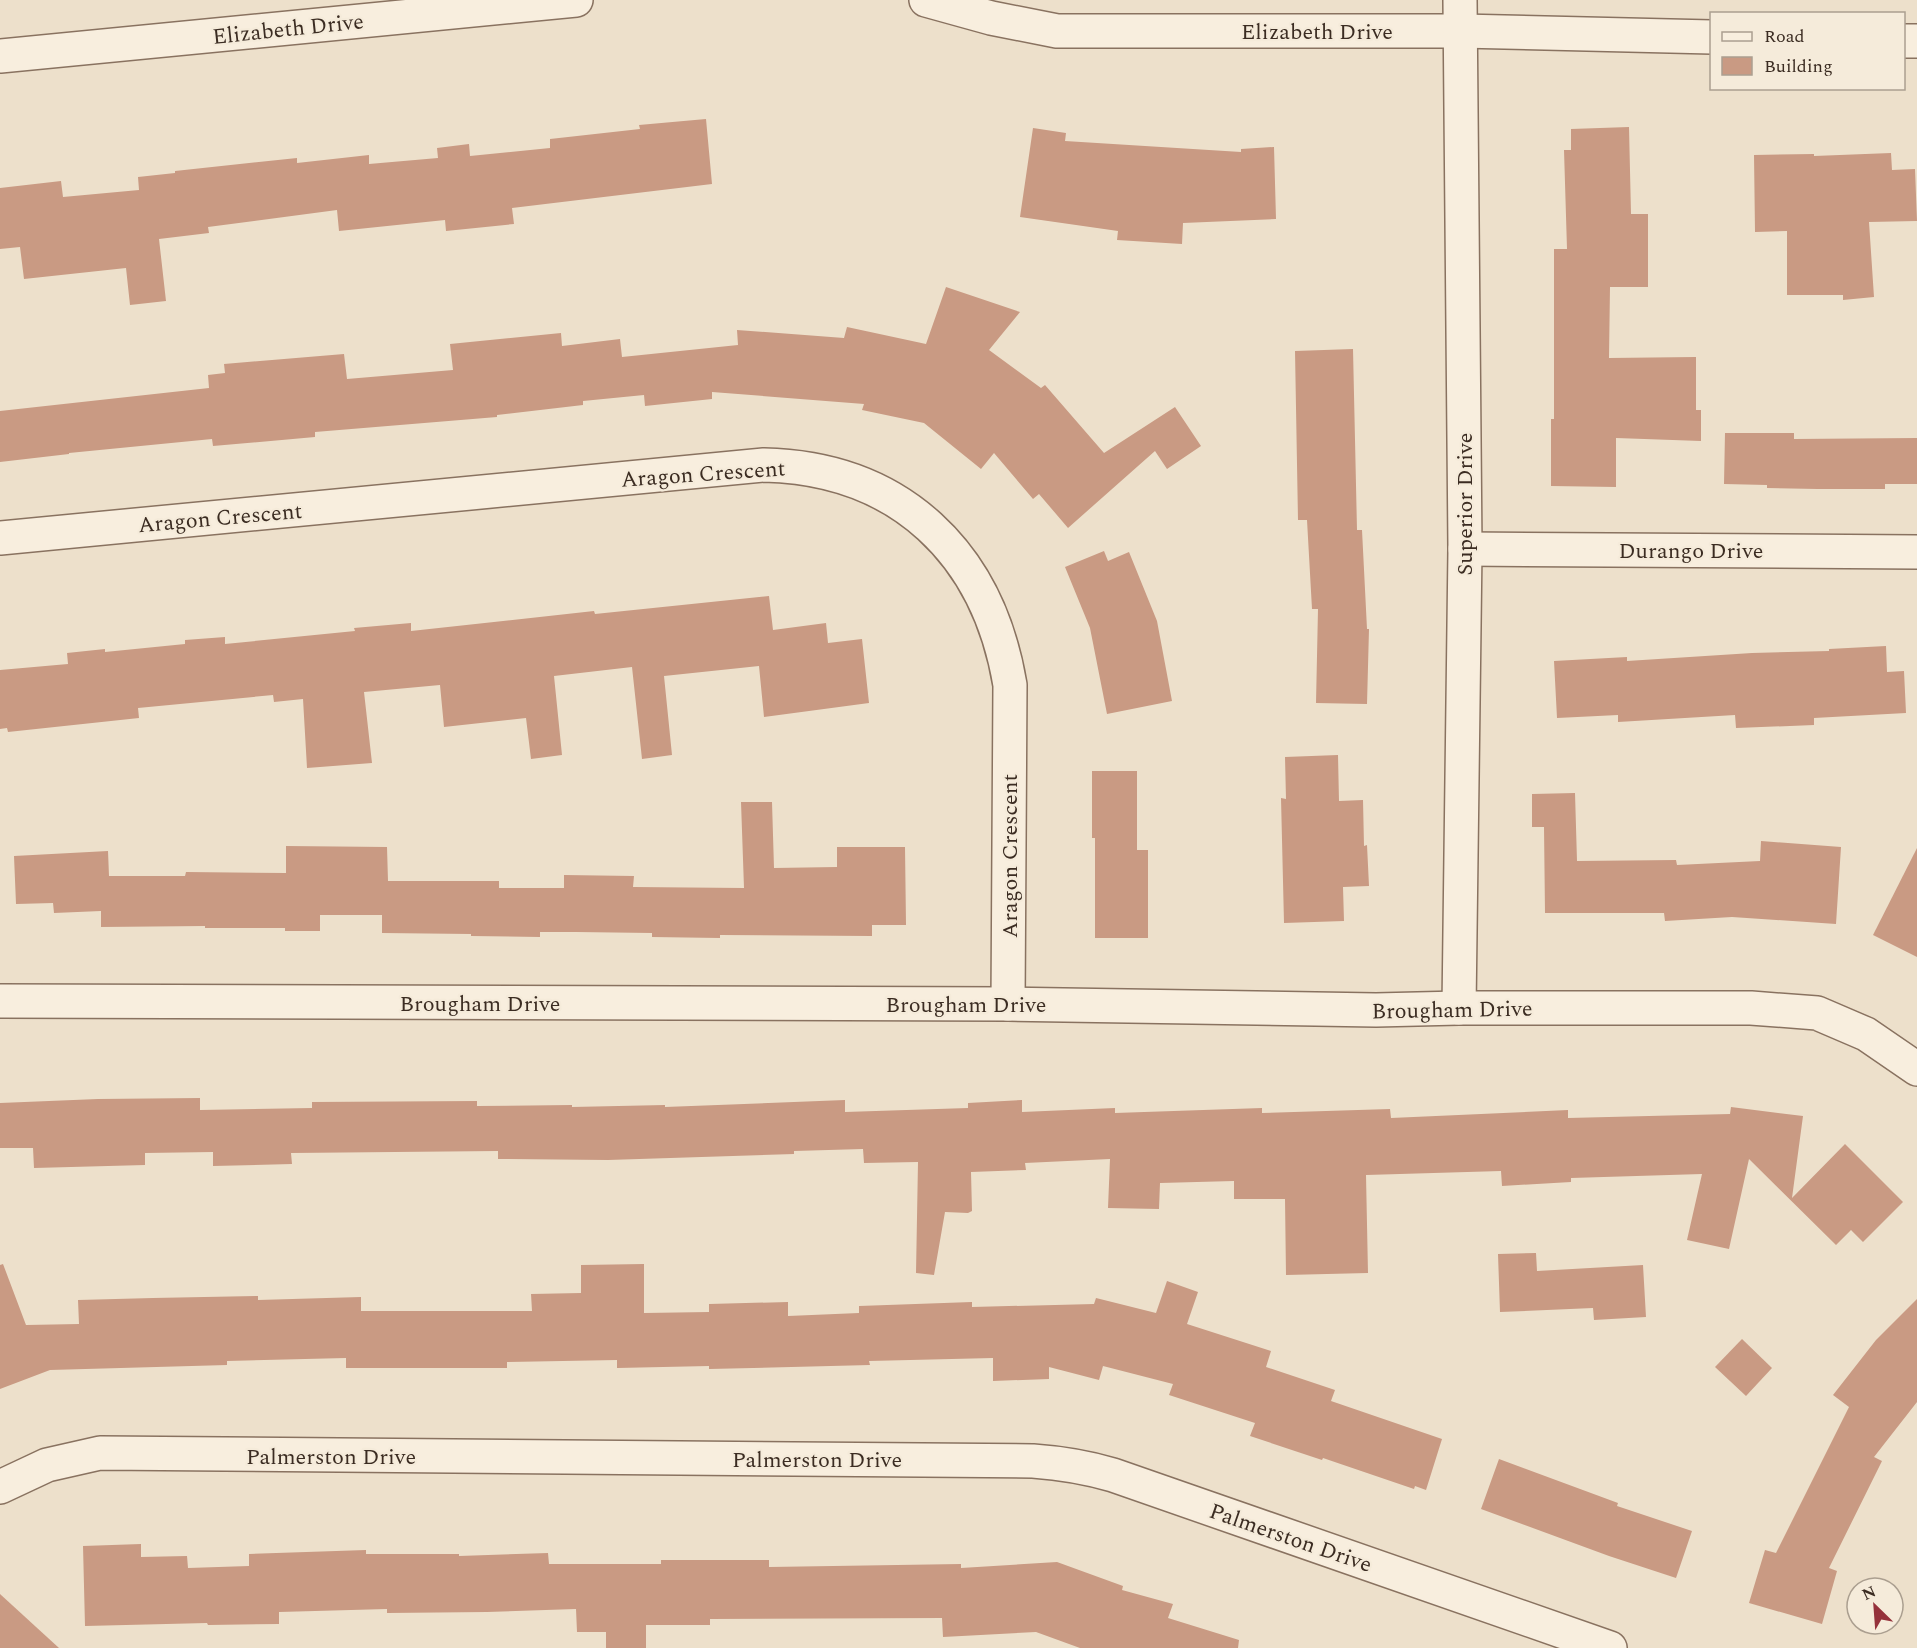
<svg xmlns="http://www.w3.org/2000/svg" width="1917" height="1648" font-family="Spectral,serif">
<rect width="100%" height="100%" fill="#ede0cb"/>
<!-- building -->
<g fill="#c99a83">
<path d="M706 119 712 184 512 208 514 224 446 231 445 220 339 231 337 210 208 227 209 233 159 239 166 301 130 305 126 268 24 279 20 247 0 249V188L61 181 63 197 139 190 138 177 175 173V171L297 158V163L369 155V164L438 158 437 148 469 144 470 156 550 148V139L640 129 639 125Z"/>
<path d="M1629 127 1631 214H1648V287H1610L1609 358 1696 357V410H1701V441L1616 438V487L1551 486V419H1554V249H1567L1564 150H1571V129Z"/>
<path d="M1033 128 1066 133 1065 141 1241 152V149L1274 147 1276 219 1183 223 1182 244 1117 240 1118 231 1020 217Z"/>
<path d="M1891 153 1892 170 1915 169 1917 221 1869 222 1874 297 1843 300V295H1787V231L1755 232 1754 155 1814 154V156Z"/>
<path d="M946 287 1020 312 989 350 1041 388 1045 385 1104 453 1175 407 1201 446 1167 469 1155 451 1068 528 1039 494 1033 499 994 453 981 469 924 423 862 410 864 404 712 392V399L645 406 644 395 583 401V405L497 415V417L315 432V437L213 446 212 439 69 453V454L0 462V411L209 388 208 375 225 373 224 364 344 354 347 379 453 370 450 344 561 333 562 346 620 339 622 357 738 345 737 330 844 338 847 327 926 344Z"/>
<path d="M1353 349 1357 530H1362L1367 629H1369L1367 704 1316 703 1318 609H1312L1307 520H1298L1295 351Z"/>
<path d="M1725 433H1794V439L1917 438V484H1885V489H1818L1767 488V485L1724 484Z"/>
<path d="M1104 551 1108 561 1129 552 1157 621 1172 701 1107 714 1090 628 1065 567Z"/>
<path d="M769 596 773 630 826 623 828 643 862 639 869 703 764 717 759 666 664 676 672 755 642 759 632 667 554 676 562 755 531 759 526 718 444 727 440 685 364 692 372 763 307 768 303 699 274 702 273 695 138 708 139 718 8 732 7 728 0 729V670L68 664 67 653 105 649V652L185 644V640L225 637V644L355 631 354 628 411 623V631L594 611 595 614Z"/>
<path d="M1886 646 1887 672 1904 671 1906 713 1814 718V725L1736 728 1735 715 1618 722V715L1557 718 1554 661 1627 657V661L1752 653 1829 651V649Z"/>
<path d="M1338 755 1339 801 1363 800 1364 846 1367 845 1369 886 1343 887 1344 921 1284 923 1281 798 1286 799 1285 757Z"/>
<path d="M1092 771H1137V850H1148V938H1095V838H1092Z"/>
<path d="M1575 793 1577 861 1676 860 1677 865 1760 861 1761 841 1841 847 1836 924 1732 917 1665 921 1664 913H1545L1544 827H1532V794Z"/>
<path d="M741 802H772L774 868 837 867V847H905L906 925H872V936L720 935V938L652 937V933L576 932H540V937L471 936V934L382 933V915H320V931H285V928H205V926L101 927V911L54 913 53 903 16 904 14 856 108 851 109 876H185L186 872 286 873V846L387 847 388 881H499V888H564V875L634 876 633 887 744 888Z"/>
<path d="M1917 848V957L1873 935Z"/>
<path d="M200 1098V1110L312 1108V1102L477 1101V1106L572 1105V1107L665 1105V1107L845 1100V1112L968 1108V1103L1022 1100V1112L1115 1108V1113L1262 1108V1113L1390 1109 1391 1118 1568 1110V1118L1730 1114 1731 1107 1803 1116 1792 1198 1845 1144 1903 1202 1863 1242 1851 1230 1836 1245 1749 1159 1729 1249 1687 1240 1702 1174 1571 1178V1182L1502 1186 1501 1171 1366 1175 1368 1273 1286 1275 1285 1199H1234V1181L1160 1183 1159 1209 1108 1208 1110 1159 1025 1163 1026 1170 971 1172 972 1211 968 1213 945 1212 934 1275 916 1273 918 1162 864 1163 863 1149 794 1151V1154L608 1160 498 1159V1151L291 1153 292 1164 213 1166V1152L145 1153V1165L34 1168 33 1148H0V1103L98 1099Z"/>
<path d="M1536 1253 1537 1271 1643 1265 1646 1317 1594 1320 1593 1308 1500 1312 1498 1254Z"/>
<path d="M3 1264 26 1325 79 1324 78 1300 153 1298 258 1296V1300L361 1297V1311H532L531 1294 581 1293V1265L644 1264V1313L709 1312V1304L788 1302V1316L859 1313V1306L972 1302V1307L1094 1304 1096 1298 1156 1313 1167 1281 1198 1292 1187 1324 1271 1351 1266 1367 1335 1390 1331 1401 1442 1439 1426 1490 1415 1486 1414 1489 1323 1458 1322 1460 1250 1436 1255 1423 1169 1395 1173 1384 1103 1366 1099 1380 1049 1367V1379L993 1381V1358L869 1361 870 1365 709 1369V1366L617 1368V1360L507 1362V1368H346V1358L227 1361V1365L50 1370 0 1389V1265Z"/>
<path d="M1917 1299V1402L1874 1457 1882 1461 1829 1568 1837 1571 1822 1624 1749 1603 1765 1550 1776 1553 1849 1407 1833 1395 1876 1340Z"/>
<path d="M1742 1339 1772 1368 1746 1396 1715 1367Z"/>
<path d="M1499 1459 1618 1503 1617 1506 1692 1531 1676 1578 1609 1556 1481 1509Z"/>
<path d="M141 1544V1557L187 1556 188 1568 249 1566V1554L366 1550V1554H459V1556L548 1553 549 1564H661V1560H769V1567L961 1564V1568L1057 1562 1123 1586 1122 1590 1173 1604 1168 1618 1239 1640 1238 1648H1080L1036 1632 943 1637 942 1618 710 1619V1625H646V1648H606V1632H577L576 1609 487 1612 387 1613V1609L279 1612V1624L208 1625 207 1623 85 1626 83 1546Z"/>
<path d="M0 1594 59 1648H0Z"/>
</g>
<g fill="none" stroke-linecap="round" stroke-linejoin="round">
<defs>
<g id="street">
<path d="M926 0 991 18 1057 31H1461L1712 37"/>
<path d="M1904 41H1917"/>
<path d="M0 56 576 0"/>
<path d="M0 538 764 465C900 468 988 553 1010 685L1008 1004"/>
<path d="M1465 549 1917 552"/>
<path d="M0 1001 1008 1004 1376 1010 1459 1008H1751L1817 1013 1866 1034 1917 1069"/>
<path d="M1459 1008 1465 549 1460 0"/>
<path d="M0 1487 47 1465 100 1453 1033 1461C1061 1463 1086 1467 1113 1475L1610 1648"/>
</g>
</defs>
<!-- street casing -->
<use href="#street" stroke="#897260" stroke-width="36"/>
<!-- street -->
<use href="#street" stroke="#f8eede" stroke-width="33"/>
</g>
<g text-anchor="middle" stroke-width="4.5" stroke-linejoin="round" paint-order="stroke">
<!-- street labels -->
<g font-size="22" fill="#3b2c22" stroke="#f5ebda">
<text transform="translate(288 28) rotate(-6)" y="8">Elizabeth Drive</text>
<text x="1317" y="39">Elizabeth Drive</text>
<text transform="translate(703 473) rotate(-4)" y="8">Aragon Crescent</text>
<text transform="translate(1464 504) rotate(-90)" y="8">Superior Drive</text>
<text transform="translate(220 517) rotate(-5)" y="8">Aragon Crescent</text>
<text x="1691" y="558">Durango Drive</text>
<text transform="translate(1009 856) rotate(-90)" y="8">Aragon Crescent</text>
<text x="480" y="1011">Brougham Drive</text>
<text x="966" y="1012">Brougham Drive</text>
<text transform="translate(1452 1009) rotate(-1)" y="8">Brougham Drive</text>
<text x="331" y="1464">Palmerston Drive</text>
<text x="817" y="1467">Palmerston Drive</text>
<text transform="translate(1291 1537) rotate(19)" y="8">Palmerston Drive</text>
</g>
</g>
<!-- legend -->
<rect x="1710" y="12" width="195" height="78" fill="#f5ebda" stroke="#ab9f90" stroke-width="1.5"/>
<rect x="1722" y="32" width="30" height="9" fill="#f8eede" stroke="#ab9f90" stroke-width="1.5"/>
<text x="1764" y="42" font-size="18" fill="#3b2c22">Road</text>
<rect x="1722" y="57" width="30" height="18" fill="#c99a83" stroke="#ab9f90" stroke-width="1.5"/>
<text x="1764" y="72" font-size="18" fill="#3b2c22">Building</text>
<!-- north arrow -->
<g transform="translate(1875 1606) rotate(335)"><circle r="28" fill="#f5ebda" stroke="#ab9f90" stroke-width="1.5"/>
<path d="M0-4.5L10 22L0 15L-10 22Z" fill="#95323b"/>
<text y="-9" font-size="16" font-weight="bold" text-anchor="middle" fill="#3b2c22">N</text>
</g>
</svg>
